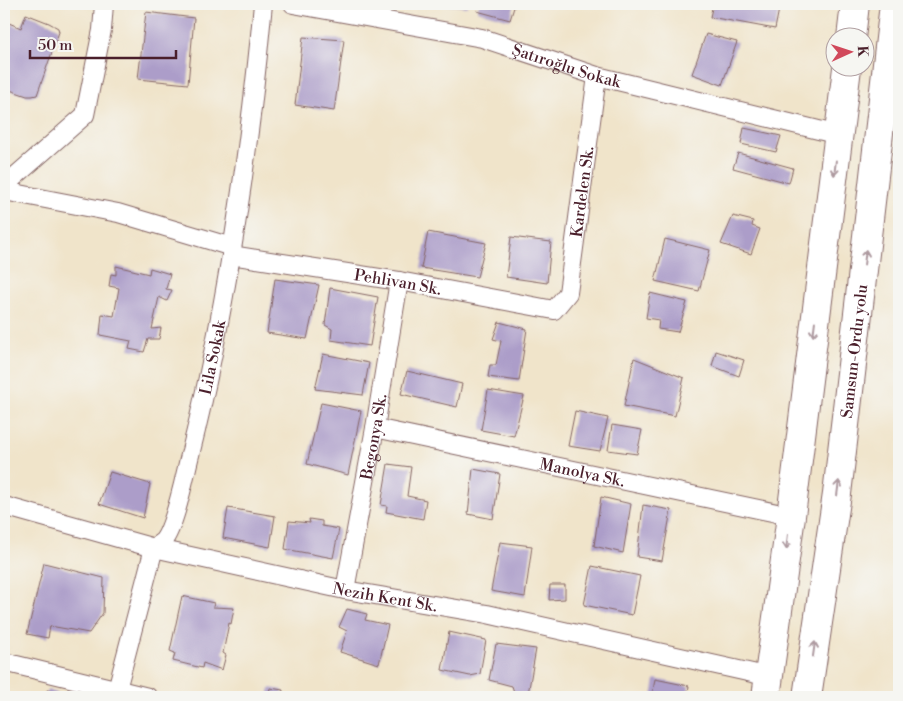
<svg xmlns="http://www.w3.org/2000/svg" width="903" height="701" font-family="'Libre Bodoni',serif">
<rect width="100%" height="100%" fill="#f6f6f2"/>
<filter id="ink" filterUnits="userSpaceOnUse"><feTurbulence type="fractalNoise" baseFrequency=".02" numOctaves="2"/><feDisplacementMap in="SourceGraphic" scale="10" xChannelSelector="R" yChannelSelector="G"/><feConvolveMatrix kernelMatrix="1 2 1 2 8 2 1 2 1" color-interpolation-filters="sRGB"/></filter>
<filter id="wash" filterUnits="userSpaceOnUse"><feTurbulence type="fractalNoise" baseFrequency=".0096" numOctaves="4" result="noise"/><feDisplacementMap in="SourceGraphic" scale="20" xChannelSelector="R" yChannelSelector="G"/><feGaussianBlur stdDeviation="1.12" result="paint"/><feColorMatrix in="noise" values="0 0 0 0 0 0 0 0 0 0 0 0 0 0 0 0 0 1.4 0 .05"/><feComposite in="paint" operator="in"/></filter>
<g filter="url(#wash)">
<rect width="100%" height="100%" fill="#f0e4ca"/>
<g id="blocks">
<!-- building -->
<g fill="#ac9dc9">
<path d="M446 4H468L467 7 445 5Z"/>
<path d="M479 4H515L510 20 477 11Z"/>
<path d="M713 4H780L775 29 710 17Z"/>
<path d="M146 12 194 18 188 84 138 79Z"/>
<path d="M26 14 49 23 58 28 59 32 37 95 32 96H27L4 88V21L21 28Z"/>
<path d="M706 34 737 42 722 85 692 74Z"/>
<path d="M303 37 344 40 334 111 295 105Z"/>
<path d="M744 128 781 136 776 152 741 144Z"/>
<path d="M738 153 793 168 789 183 733 168Z"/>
<path d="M733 216 753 221 752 226 760 229 751 254 721 244Z"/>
<path d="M428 232 486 243 477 277 421 268Z"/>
<path d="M511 237 551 242 547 283 506 277Z"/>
<path d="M665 239 710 250 699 291 655 281Z"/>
<path d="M116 266 149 274 150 268 170 274 166 289 172 290 167 301 159 297 152 329 161 328 159 339H148L144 352 129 349 131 341 100 335 102 314 114 316 119 288 109 286 111 274 116 275Z"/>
<path d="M275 279 319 285 307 339 267 333Z"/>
<path d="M330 288 378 297 370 346 331 340 332 329 325 325Z"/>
<path d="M650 293 687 302 678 332 658 329 659 320 646 318Z"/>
<path d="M499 322 527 329 519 381 488 377 490 365H496L501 341 493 339Z"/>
<path d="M716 351 744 360 739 376 712 366Z"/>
<path d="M323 354 369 363 363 395 315 389Z"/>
<path d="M634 358 684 378 675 416 624 406Z"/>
<path d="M407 371 462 384 457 407 401 394Z"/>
<path d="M488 390 524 396 514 436 481 430Z"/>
<path d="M321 403 361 411 348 475 307 464Z"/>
<path d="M575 411 608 418 600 451 568 446Z"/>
<path d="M612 425 642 430 637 454 608 450Z"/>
<path d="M388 464 411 467 407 496 426 500 423 519 386 512 387 506 381 505Z"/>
<path d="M473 469 500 474 493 519 468 514Z"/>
<path d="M110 472 150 484 143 518 99 504Z"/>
<path d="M601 497 631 504 623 553 594 546Z"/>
<path d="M643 505 671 510 662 561 637 557Z"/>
<path d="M228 508 275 516 270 547 223 538Z"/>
<path d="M309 519 322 521V526L339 529 333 558 285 549 289 521 310 523Z"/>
<path d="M500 542 532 546 525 597 491 591Z"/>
<path d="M44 563 104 578 103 613 89 633 50 626 48 638 27 634Z"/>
<path d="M592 566 640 576 632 615 584 605Z"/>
<path d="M550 585H565V599L549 600Z"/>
<path d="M182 596 214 603 213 607 234 608 231 624 229 623 223 653 226 655 222 670 203 663 202 668 173 661 175 653 170 651Z"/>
<path d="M347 609 367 614 365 620 388 625 379 664 340 652 347 631 339 627Z"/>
<path d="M449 632 486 640 480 674 470 676 442 670Z"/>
<path d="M496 644 536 649 528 694 514 692 512 686 489 680Z"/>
<path d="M655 679 689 686 687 697H652Z"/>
<path d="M270 688 283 690 282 697H268Z"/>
<path d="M47 690 70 697H45Z"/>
</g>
</g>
</g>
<g filter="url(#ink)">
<use href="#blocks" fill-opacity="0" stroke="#846463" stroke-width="1"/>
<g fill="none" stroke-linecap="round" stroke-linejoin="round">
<defs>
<g id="minor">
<path id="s1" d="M293 4 482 38 597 76 839 135"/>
<path d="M4 186 85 115 102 30 104 4"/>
<path d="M4 191 118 213 232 247"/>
<path id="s2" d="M231 255 399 281 554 310 568 293 597 76"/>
<path id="s3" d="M375 428 791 516"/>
<path id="s4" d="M4 506 154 548 345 590 487 614 770 677"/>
<path id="s5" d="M345 590 375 428 399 281"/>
<path d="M4 662 148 697"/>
<path id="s6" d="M115 697 154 548C157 546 160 543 163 541 175 527 185 474 190 455 227 307 249 155 263 4"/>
</g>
<g id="trunk">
<path d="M851 38 855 4"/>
<path d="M766 697 791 516 847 68"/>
<path id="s7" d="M807 697 837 494 894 4"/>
</g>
</defs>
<!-- minor casing -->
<use href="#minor" stroke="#846463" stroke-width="20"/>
<!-- trunk casing -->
<use href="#trunk" stroke="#846463" stroke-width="30"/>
<!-- minor -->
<use href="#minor" stroke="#fff" stroke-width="18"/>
<!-- trunk -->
<use href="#trunk" stroke="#fff" stroke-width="28"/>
</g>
<!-- one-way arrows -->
<defs><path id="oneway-shaft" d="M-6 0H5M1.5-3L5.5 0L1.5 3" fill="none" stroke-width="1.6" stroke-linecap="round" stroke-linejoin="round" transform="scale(1.25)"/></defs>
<g stroke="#ae9aa0">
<use href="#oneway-shaft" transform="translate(835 168) rotate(97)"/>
<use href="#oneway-shaft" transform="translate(865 257) rotate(-83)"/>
<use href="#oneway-shaft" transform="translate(814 329) rotate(97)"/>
<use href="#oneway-shaft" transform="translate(838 488) rotate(-83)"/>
<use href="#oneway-shaft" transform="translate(787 542) rotate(97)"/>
<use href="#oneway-shaft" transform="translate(814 649) rotate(-82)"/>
</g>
</g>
<g text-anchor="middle" stroke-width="4" stroke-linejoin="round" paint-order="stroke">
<!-- street labels -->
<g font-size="16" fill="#4a1f2b" stroke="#f6f6f2">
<text dy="6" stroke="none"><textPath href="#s1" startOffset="281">Şatıroğlu Sokak</textPath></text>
<text dy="6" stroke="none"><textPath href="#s2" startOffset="452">Kardelen Sk.</textPath></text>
<text dy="6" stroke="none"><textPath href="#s2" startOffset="169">Pehlivan Sk.</textPath></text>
<text dy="6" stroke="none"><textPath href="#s7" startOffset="349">Samsun-Ordu yolu</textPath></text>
<text dy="6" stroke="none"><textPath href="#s6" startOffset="356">Lila Sokak</textPath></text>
<text dy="6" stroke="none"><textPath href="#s5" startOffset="156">Begonya Sk.</textPath></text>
<text dy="6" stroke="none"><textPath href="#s3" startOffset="212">Manolya Sk.</textPath></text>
<text dy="6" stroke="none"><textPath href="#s4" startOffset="392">Nezih Kent Sk.</textPath></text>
</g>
</g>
<!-- margin -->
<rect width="903" height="701" fill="none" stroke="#f6f6f2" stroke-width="20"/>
<!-- north arrow -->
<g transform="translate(850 52) rotate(87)"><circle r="24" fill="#f6f6f2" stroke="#b1a0a2"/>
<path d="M0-4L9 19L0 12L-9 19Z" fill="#d1495b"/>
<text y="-8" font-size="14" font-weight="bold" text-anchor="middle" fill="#4a1f2b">K</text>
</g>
<!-- scale -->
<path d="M30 50v8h146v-8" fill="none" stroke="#4a1f2b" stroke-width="2.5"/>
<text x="38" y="50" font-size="15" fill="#4a1f2b" stroke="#f6f6f2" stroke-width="4" paint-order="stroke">50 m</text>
</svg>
